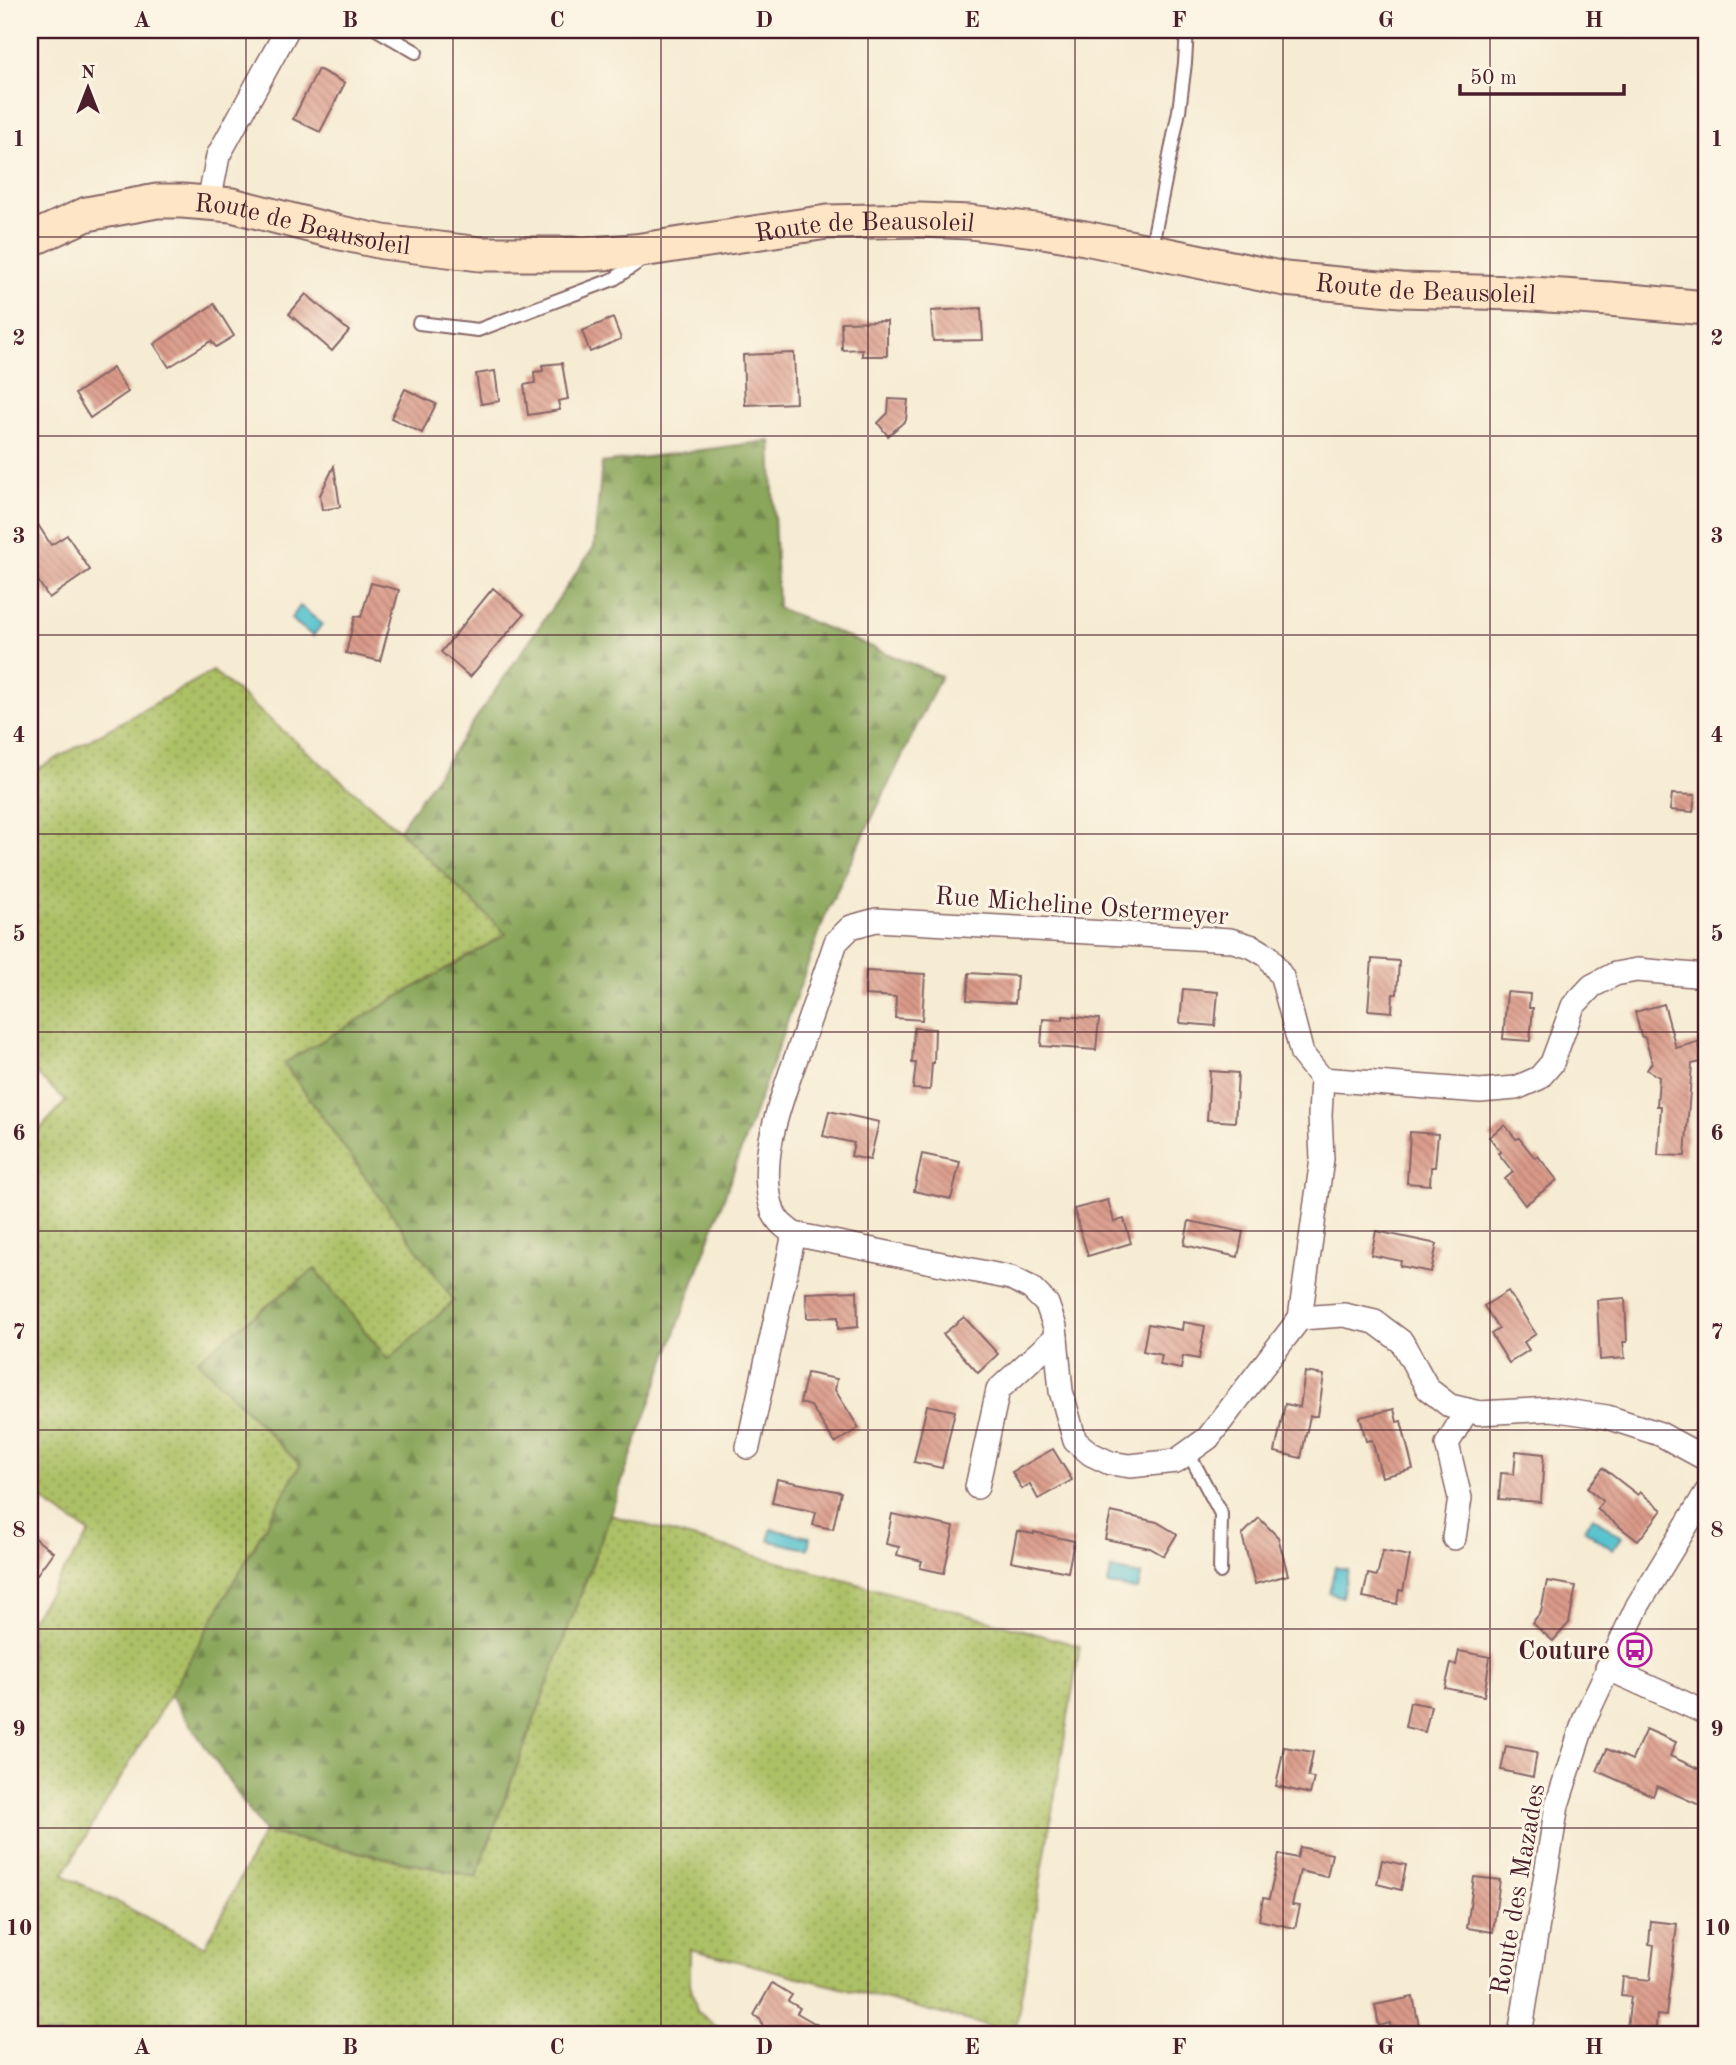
<svg xmlns="http://www.w3.org/2000/svg" width="1736" height="2065" font-family="'Old Standard TT',serif">
<defs>
<pattern id="grass-dots" width="8" height="8" patternUnits="userSpaceOnUse" patternTransform="scale(1.75)"><rect width="8" height="8" fill="#acc065"/><path d="M2 2h.1M6 6h.1" fill="none" stroke="#8e9b53" stroke-width="1.8" stroke-linecap="round"/></pattern>
<pattern id="forest-firs" width="22" height="20" patternUnits="userSpaceOnUse" patternTransform="scale(1.75)"><rect width="22" height="20" fill="#89a65a"/><path d="M5 1l3.5 6h-7zM16 11l3.5 6h-7z" fill="#72874b"/></pattern>
<pattern id="water-ripples" width="26" height="14" patternUnits="userSpaceOnUse" patternTransform="scale(1.75)"><rect width="26" height="14" fill="#55c2cf"/><path d="M2 4q2-2 4 0t4 0M15 11q2-2 4 0t4 0" fill="none" stroke="#4ca6b2"/></pattern>
<pattern id="building-back-hatch" width="6" height="6" patternUnits="userSpaceOnUse" patternTransform="scale(1.75)"><rect width="6" height="6" fill="#da9a89"/><path d="M-1 5l2 2M0 0l6 6M5-1l2 2" fill="none" stroke="#b37d70"/></pattern>
</defs>
<rect width="100%" height="100%" fill="#fcf5e5"/>
<filter id="ink" filterUnits="userSpaceOnUse"><feTurbulence type="fractalNoise" baseFrequency=".0143" numOctaves="2"/><feDisplacementMap in="SourceGraphic" scale="14" xChannelSelector="R" yChannelSelector="G"/><feConvolveMatrix kernelMatrix="1 2 1 2 8 2 1 2 1" color-interpolation-filters="sRGB"/></filter>
<filter id="wash" filterUnits="userSpaceOnUse"><feTurbulence type="fractalNoise" baseFrequency=".00686" numOctaves="4" result="noise"/><feDisplacementMap in="SourceGraphic" scale="28" xChannelSelector="R" yChannelSelector="G"/><feGaussianBlur stdDeviation="1.57" result="paint"/><feColorMatrix in="noise" values="0 0 0 0 0 0 0 0 0 0 0 0 0 0 0 0 0 1.4 0 .05"/><feComposite in="paint" operator="in"/></filter>
<g filter="url(#wash)">
<rect width="100%" height="100%" fill="#f6ebd3"/>
<!-- grass -->
<path fill="url(#grass-dots)" stroke="#7b7048" stroke-width="2" d="M213 671 399 830 507 934 284 1063 455 1301 388 1360 198 1361 300 1465 170 1695 63 1875 205 1947 264 1832 476 1877 610 1515 1080 1646 1015 2033 690 1949V1983L697 2011 727 2035H30V1621L90 1533 30 1492V1140L66 1101 30 1068V770L32 772Z"/>
<!-- forest -->
<path fill="url(#forest-firs)" stroke="#6a6242" stroke-width="2" d="M771 441 778 608 941 676 827 911 610 1515 476 1877 264 1832 170 1695 300 1465 197 1360 315 1269 388 1360 454 1301 284 1063 506 934 399 830 594 547 602 463Z"/>
<!-- water -->
<g fill="url(#water-ripples)" stroke="#50707d" stroke-width="2">
<path d="M300 606 322 624 313 636 291 619Z"/>
<path d="M1593 1517 1622 1537 1613 1550 1584 1529Z"/>
<path d="M771 1529 810 1537 808 1549 769 1541Z"/>
<path d="M1335 1567 1348 1570 1342 1597 1329 1593Z"/>
<path d="M1111 1569 1141 1575 1138 1590 1108 1585Z"/>
</g>
<g id="blocks">
<!-- building -->
<g fill="url(#building-back-hatch)">
<path d="M318 69 345 83 320 132 293 119Z"/>
<path d="M306 294 349 331 332 351 289 314Z"/>
<path d="M214 304 234 336 216 347 211 341 169 367 154 344Z"/>
<path d="M981 308 983 340 933 341 931 311Z"/>
<path d="M613 318 621 339 590 352 582 331Z"/>
<path d="M887 321V356H862V349L842 350 841 322Z"/>
<path d="M794 353 796 403 745 405 743 355Z"/>
<path d="M562 363 568 399 558 401 560 410 528 415 524 385 535 383 534 372 543 371 542 365Z"/>
<path d="M113 368 128 392 90 418 75 394Z"/>
<path d="M495 371 499 401 481 404 476 374Z"/>
<path d="M405 389 436 404 422 433 391 418Z"/>
<path d="M889 399 908 400 906 420 888 436 878 423 888 413Z"/>
<path d="M334 466 340 507 322 510 320 495Z"/>
<path d="M30 512 51 545 67 535 90 570 49 598 30 568Z"/>
<path d="M371 583 399 590 380 661 346 653 355 616 361 617Z"/>
<path d="M493 588 524 614 470 677 441 652Z"/>
<path d="M1672 794 1695 795 1693 812 1670 810Z"/>
<path d="M1372 959 1399 961 1397 994H1393L1392 1012 1368 1010Z"/>
<path d="M866 971 925 974 922 1020 895 1018 896 997 865 995Z"/>
<path d="M969 973 1017 976 1015 1003 967 1000Z"/>
<path d="M1183 989 1218 992 1215 1026 1180 1023Z"/>
<path d="M1507 992 1530 994 1529 1008H1533L1530 1041 1503 1039Z"/>
<path d="M1664 1004 1676 1048 1698 1042 1704 1061 1692 1064 1685 1156 1658 1155 1661 1106H1657L1659 1077 1647 1070 1652 1062 1645 1038 1641 1036 1635 1012Z"/>
<path d="M1063 1016 1099 1019 1096 1050 1041 1046 1043 1019 1063 1020Z"/>
<path d="M914 1028 935 1029 934 1063H932L930 1090 913 1089 916 1063H912Z"/>
<path d="M1210 1071 1238 1073 1235 1122 1207 1120Z"/>
<path d="M829 1111 879 1122 870 1160 851 1156 854 1143 823 1136Z"/>
<path d="M1505 1125 1516 1139 1519 1138 1535 1158 1538 1156 1557 1180 1525 1205 1505 1179 1513 1172 1498 1153 1501 1152 1489 1137Z"/>
<path d="M1410 1132 1438 1134 1435 1167H1431L1430 1185 1407 1183Z"/>
<path d="M922 1154 960 1162 951 1199 914 1191Z"/>
<path d="M1108 1200 1114 1222 1124 1219 1131 1243 1088 1256 1074 1209Z"/>
<path d="M1189 1221 1243 1232 1238 1257 1184 1245Z"/>
<path d="M1376 1231 1437 1244 1431 1272 1400 1266 1401 1261 1371 1255Z"/>
<path d="M857 1291 858 1327 838 1329V1317L807 1318 806 1293Z"/>
<path d="M1508 1291 1536 1334 1524 1342 1529 1350 1509 1363 1491 1334 1499 1329 1484 1306Z"/>
<path d="M1625 1298 1627 1342H1623L1625 1358 1600 1360 1597 1300Z"/>
<path d="M964 1317 998 1354 978 1373 943 1334Z"/>
<path d="M1183 1322 1205 1326 1199 1359 1183 1356 1181 1369 1160 1365 1162 1355 1143 1351 1148 1324 1182 1330Z"/>
<path d="M1305 1372 1324 1375 1318 1416H1310L1301 1458 1275 1452 1285 1404 1300 1407Z"/>
<path d="M807 1373 837 1379 835 1390 859 1428 835 1443 811 1406 800 1403Z"/>
<path d="M927 1405 955 1411 942 1468 914 1462Z"/>
<path d="M1394 1409 1397 1422 1401 1421 1413 1469 1382 1477 1372 1440 1366 1441 1360 1417Z"/>
<path d="M1053 1449 1072 1480 1038 1499 1030 1484 1022 1489 1012 1472Z"/>
<path d="M1516 1451 1544 1454 1541 1502 1499 1499 1501 1473 1514 1474Z"/>
<path d="M1603 1468 1638 1495 1640 1492 1662 1510 1638 1541 1597 1509 1603 1501 1587 1488Z"/>
<path d="M777 1479 841 1492 833 1529 813 1525 816 1512 772 1503Z"/>
<path d="M1111 1512 1157 1522 1177 1534 1164 1556 1150 1548 1105 1539Z"/>
<path d="M892 1514 954 1527 944 1573 920 1568 922 1561 897 1555 899 1547 886 1544Z"/>
<path d="M1259 1518 1278 1537 1288 1575 1255 1584 1242 1535Z"/>
<path d="M1017 1531 1034 1534V1532L1074 1541 1068 1572 1011 1561Z"/>
<path d="M30 1535 53 1552 30 1584Z"/>
<path d="M1383 1551 1410 1556 1403 1591 1399 1590 1397 1604 1363 1597 1368 1574 1377 1576Z"/>
<path d="M1547 1581 1576 1586 1569 1623 1553 1641 1532 1623 1541 1612Z"/>
<path d="M1459 1651 1490 1657 1484 1696 1445 1688 1451 1664 1456 1665Z"/>
<path d="M1410 1702 1431 1706 1425 1732 1405 1727Z"/>
<path d="M1646 1729 1676 1742 1670 1756 1706 1772V1808L1657 1786 1653 1796 1597 1771 1607 1749 1632 1760Z"/>
<path d="M1506 1746 1537 1752 1533 1777 1501 1770Z"/>
<path d="M1284 1747 1313 1752 1308 1777 1314 1778 1310 1794 1276 1786Z"/>
<path d="M1300 1847 1332 1854 1327 1877 1300 1871 1292 1905 1300 1906 1295 1928 1259 1920 1263 1898 1269 1899 1279 1854 1297 1858Z"/>
<path d="M1382 1860 1406 1865 1401 1890 1377 1884Z"/>
<path d="M1474 1877 1500 1880 1493 1932 1467 1928Z"/>
<path d="M1651 1921 1677 1924 1666 2016 1657 2015 1655 2035H1626L1631 1997 1621 1996 1623 1977 1650 1980 1654 1945 1649 1944Z"/>
<path d="M772 1983 792 1995 788 2001 800 2008 797 2013 835 2035H769L764 2032 761 2020 754 2015Z"/>
<path d="M1413 1997 1421 2035H1392L1390 2023 1379 2026 1375 2005Z"/>
</g>
</g>
</g>
<g filter="url(#ink)">
<use href="#blocks" fill-opacity="0" stroke="#866666" stroke-width="2"/>
<g fill="none" stroke-linecap="round" stroke-linejoin="round">
<defs>
<g id="lane">
<path d="M378 30 416 52"/>
<path d="M1151 250 1179 111 1185 63 1187 30"/>
<path d="M419 323 478 330 614 279 637 263 636 258"/>
<path d="M1188 1452 1221 1514 1220 1572"/>
</g>
<g id="street">
<path d="M209 202 218 156 287 30"/>
<path d="M1706 976 1637 970 1615 974 1592 986 1573 1006 1552 1063 1539 1078 1516 1088 1480 1091 1322 1079 1302 1054 1282 977 1268 956 1253 947 1230 940 876 920 851 927 836 942C824 976 813 1010 801 1044 784 1093 755 1159 773 1211 777 1222 785 1227 794 1234L1011 1278 1031 1288 1047 1304 1055 1327 1061 1391 1075 1441 1091 1454 1110 1463 1130 1466 1176 1461 1208 1438 1300 1318 1344 1315 1375 1322 1402 1342 1428 1389 1450 1406 1479 1413 1551 1409 1607 1417 1660 1434 1706 1459"/>
<path d="M1300 1318 1322 1159 1320 1115 1322 1079"/>
<path d="M748 1447 794 1234"/>
<path d="M977 1487 998 1390 1056 1337"/>
<path d="M1454 1538 1460 1498 1447 1444 1467 1410"/>
<path d="M1607 1668 1706 1713"/>
<path d="M1520 2035 1557 1805 1585 1718 1638 1605 1706 1493"/>
</g>
<g id="secondary">
<path id="s1" d="M30 240 87 214 157 201H182L232 205 336 232 383 242 480 254H586L635 251 827 222 920 220 970 222 1043 231 1085 238 1285 279 1401 290 1516 293 1609 299 1706 308"/>
</g>
</defs>
<!-- lane casing -->
<use href="#lane" stroke="#866666" stroke-width="16"/>
<!-- street casing -->
<use href="#street" stroke="#866666" stroke-width="26"/>
<!-- secondary casing -->
<use href="#secondary" stroke="#866666" stroke-width="37"/>
<!-- lane -->
<use href="#lane" stroke="#fff" stroke-width="12"/>
<!-- street -->
<use href="#street" stroke="#fff" stroke-width="23"/>
<!-- secondary -->
<use href="#secondary" stroke="#fee5c5" stroke-width="33"/>
</g>
</g>
<!-- grid -->
<path fill="none" stroke="#4a1f2b" stroke-width="2" stroke-opacity="0.55" d="M246 30V2035M453 30V2035M661 30V2035M868 30V2035M1075 30V2035M1283 30V2035M1490 30V2035M30 237H1706M30 436H1706M30 635H1706M30 834H1706M30 1032H1706M30 1231H1706M30 1430H1706M30 1629H1706M30 1828H1706"/>
<!-- icons -->
<defs>
<symbol id="bus-ring" viewBox="-11 -11 22 22"><circle r="9.5" fill="#fcf5e5" stroke="#b5179e" stroke-width="1.5"/><path d="M-5-6H5V4H4V6H2V4H-2V6H-4V4H-5ZM-3.5-4V0h7V-4ZM-3.5 1.2v1.5H-2V1.2ZM2 1.2v1.5H3.5V1.2Z" fill="#b5179e"/></symbol>
</defs>
<g fill-rule="evenodd">
<use href="#bus-ring" x="1616" y="1631" width="38" height="38"/>
</g>
<g text-anchor="middle" stroke-width="6" stroke-linejoin="round" paint-order="stroke">
<!-- street labels -->
<g font-size="26" fill="#4a1f2b" stroke="#fcf5e5">
<text dy="9" stroke="none"><textPath href="#s1" startOffset="282">Route de Beausoleil</textPath></text>
<text dy="9" stroke="none"><textPath href="#s1" startOffset="849">Route de Beausoleil</textPath></text>
<text dy="9" stroke="none"><textPath href="#s1" startOffset="1416">Route de Beausoleil</textPath></text>
<text transform="translate(1082 905) rotate(4)" y="9">Rue Micheline Ostermeyer</text>
<text transform="translate(1517 1889) rotate(-80)" y="9">Route des Mazades</text>
</g>
<!-- poi labels -->
<g font-size="26" font-weight="bold" fill="#4a1f2b" stroke="#fcf5e5" text-anchor="end">
<text x="1610" y="1659">Couture</text>
</g>
</g>
<!-- margin -->
<rect width="1736" height="2065" fill="none" stroke="#fcf5e5" stroke-width="77"/>
<!-- north arrow -->
<g transform="translate(88 88)" stroke="#fcf5e5" stroke-width="5" paint-order="stroke">
<path d="M0-5L12 26L0 18L-12 26Z" fill="#4a1f2b"/>
<text y="-10" font-size="19" font-weight="bold" text-anchor="middle" fill="#4a1f2b">N</text>
</g>
<!-- scale -->
<path d="M1460 84v10h164v-10" fill="none" stroke="#4a1f2b" stroke-width="3.5"/>
<text x="1470" y="84" font-size="21" fill="#4a1f2b" stroke="#fcf5e5" stroke-width="5" paint-order="stroke">50 m</text>
<rect x="38" y="38" width="1660" height="1988" fill="none" stroke="#4a1f2b" stroke-width="2.5"/>
<g font-size="23" text-anchor="middle" font-weight="bold" fill="#4a1f2b">
<text x="142" y="27">A</text>
<text x="350" y="27">B</text>
<text x="557" y="27">C</text>
<text x="764" y="27">D</text>
<text x="972" y="27">E</text>
<text x="1179" y="27">F</text>
<text x="1386" y="27">G</text>
<text x="1594" y="27">H</text>
<text x="19" y="146">1</text>
<text x="1717" y="146">1</text>
<text x="19" y="345">2</text>
<text x="1717" y="345">2</text>
<text x="19" y="543">3</text>
<text x="1717" y="543">3</text>
<text x="19" y="742">4</text>
<text x="1717" y="742">4</text>
<text x="19" y="941">5</text>
<text x="1717" y="941">5</text>
<text x="19" y="1140">6</text>
<text x="1717" y="1140">6</text>
<text x="19" y="1339">7</text>
<text x="1717" y="1339">7</text>
<text x="19" y="1537">8</text>
<text x="1717" y="1537">8</text>
<text x="19" y="1736">9</text>
<text x="1717" y="1736">9</text>
<text x="19" y="1935">10</text>
<text x="1717" y="1935">10</text>
<text x="142" y="2054">A</text>
<text x="350" y="2054">B</text>
<text x="557" y="2054">C</text>
<text x="764" y="2054">D</text>
<text x="972" y="2054">E</text>
<text x="1179" y="2054">F</text>
<text x="1386" y="2054">G</text>
<text x="1594" y="2054">H</text>
</g>
</svg>
